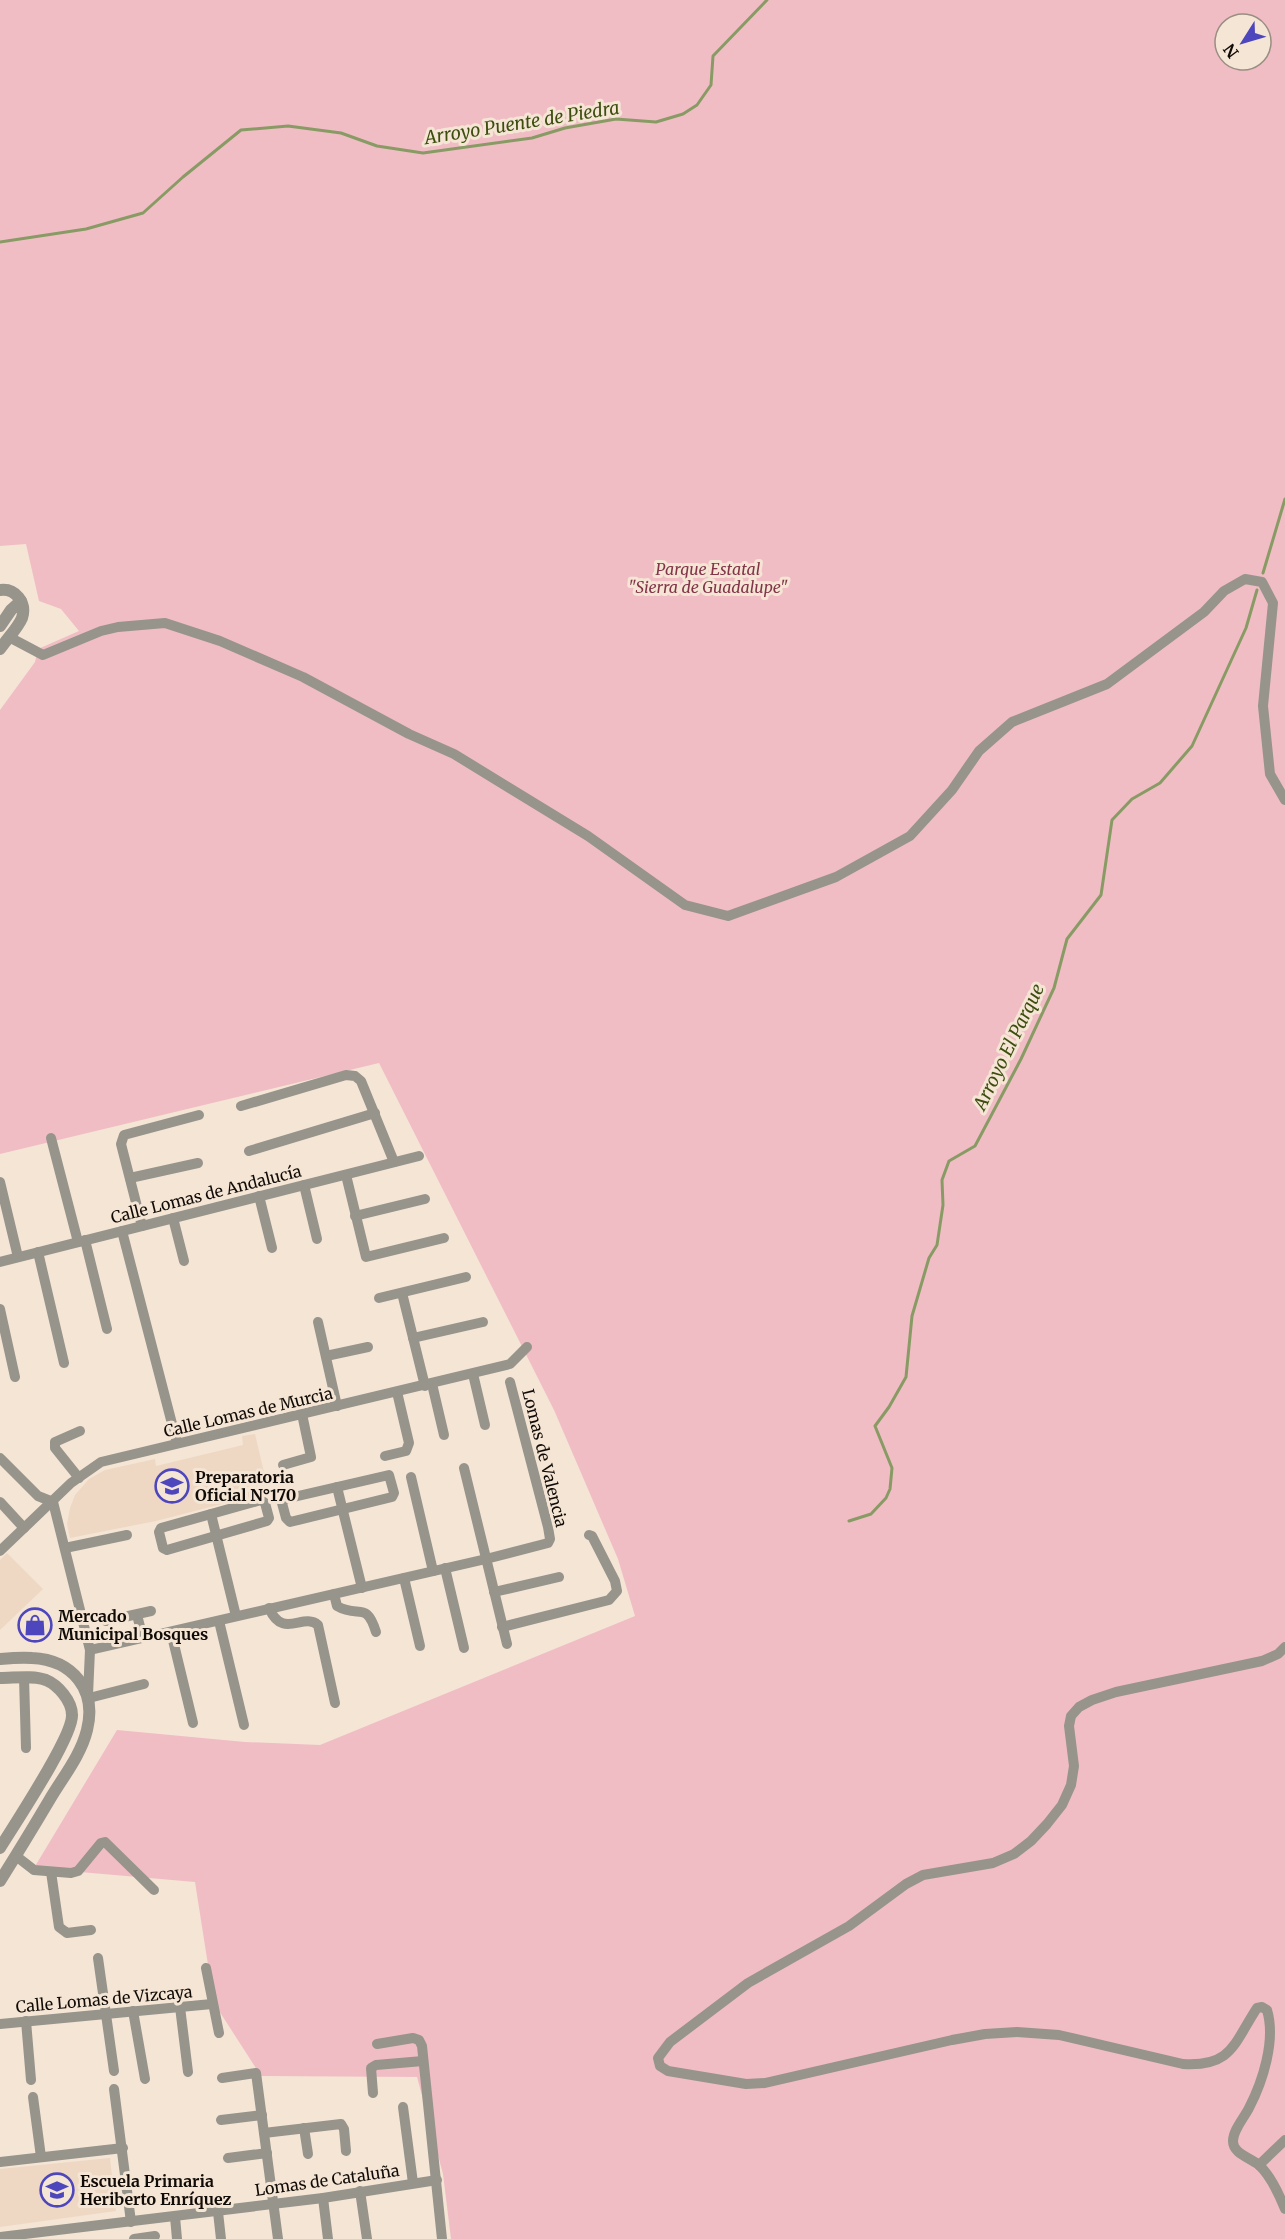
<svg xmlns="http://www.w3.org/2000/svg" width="1285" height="2239" font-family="Merriweather,serif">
<rect width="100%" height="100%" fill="#f5e5d5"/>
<!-- built -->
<g fill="#eed8c4">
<path d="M255 1434 267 1485 256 1487 257 1495 156 1521 70 1538 67 1524 70 1508 75 1495 89 1479 105 1470 155 1459 156 1466 243 1445 242 1436Z"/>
<path d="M7 1553 43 1589 0 1630V1560Z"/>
<path d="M110 2158 116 2211 0 2227V2169Z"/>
</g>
<!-- green -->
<path fill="#f0bdc5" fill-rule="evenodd" d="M0 0H1285V2239H451L443 2174 417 2077 261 2076 214 2003 195 1882 34 1868 117 1730 245 1742 320 1745 635 1616 618 1559 554 1410 379 1063 0 1154V710L35 662 38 649 79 631 61 609 39 601 26 544 0 546ZM1225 24H1261V60H1225Z"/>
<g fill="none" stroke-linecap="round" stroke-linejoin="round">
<!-- stream -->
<g stroke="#899b64" stroke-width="3">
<path d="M0 242 86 229 143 213 183 177 241 130 288 126 341 133 377 146 423 153 532 138 565 128 616 119 656 122 683 114 697 105 711 85 713 56 767 0"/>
<path d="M1263 573 1285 499"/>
<path d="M849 1521 871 1514 886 1498 890 1489 892 1468 875 1426 889 1407 906 1377 912 1316 929 1258 937 1245 943 1205 942 1180 949 1161 975 1146 1021 1059 1054 988 1067 939 1101 895 1112 820 1132 799 1160 783 1192 746 1246 628 1257 590"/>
</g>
<!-- minor -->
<g stroke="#97948c" stroke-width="10">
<path d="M9 637 43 655 101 631 118 627 165 623 220 641 303 677 409 734 454 754 588 836 685 905 728 916 836 877 910 836 952 790 979 751 1012 722 1107 684 1204 612 1224 591 1245 579 1262 582 1273 603 1263 706 1270 774 1285 800"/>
<path d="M241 1106 346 1075 355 1076 361 1081 394 1162"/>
<path d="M51 1138 78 1242"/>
<path d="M249 1151 375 1113"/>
<path d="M346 1175 366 1257 444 1238"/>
<path d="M130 1178 198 1163"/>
<path d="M0 1182 18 1257"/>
<path d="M304 1185 317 1239"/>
<path d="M259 1196 272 1248"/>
<path d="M355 1216 425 1199"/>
<path d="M173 1218 184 1261"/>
<path d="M142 1226 121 1144 124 1135 199 1115"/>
<path d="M122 1231 177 1443"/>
<path d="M85 1240 107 1329"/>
<path d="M38 1252 64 1363"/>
<path d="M0 1262 419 1156"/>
<path d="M402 1293 425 1386"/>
<path d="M379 1298 466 1277"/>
<path d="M0 1309 15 1377"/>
<path d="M318 1322 337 1406"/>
<path d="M413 1338 483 1322"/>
<path d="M326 1356 368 1347"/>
<path d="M473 1374 485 1425"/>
<path d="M432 1384 444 1435"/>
<path d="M385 1456 406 1451 409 1443 397 1392"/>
<path d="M0 1458 38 1496 53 1502 90 1650 88 1695"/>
<path d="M283 1465 311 1457 302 1414"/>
<path d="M464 1468 507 1644"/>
<path d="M389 1475 394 1493 392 1497 290 1522 286 1518 282 1503 285 1499Z"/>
<path d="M411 1477 433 1571"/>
<path d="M79 1478 55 1448V1442L80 1431"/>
<path d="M337 1487 362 1588"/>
<path d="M261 1500 265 1503 269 1518 267 1521 167 1550 163 1548 159 1532 161 1528Z"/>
<path d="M0 1502 24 1528"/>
<path d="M211 1514 236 1616"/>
<path d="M65 1548 127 1535"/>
<path d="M0 1551 71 1483 101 1462 510 1364 527 1347"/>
<path d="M445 1568 464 1648"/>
<path d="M404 1578 420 1646"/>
<path d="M494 1592 559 1577"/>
<path d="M334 1594 337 1606C359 1619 366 1600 376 1632"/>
<path d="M269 1608C283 1640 303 1612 318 1625L335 1703"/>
<path d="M137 1615 143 1638"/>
<path d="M106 1621 151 1611"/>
<path d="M219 1621 244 1725"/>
<path d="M502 1627 609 1600 617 1591 615 1581 592 1536 589 1535"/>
<path d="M171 1632 193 1723"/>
<path d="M1285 1647 1278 1654 1262 1661 1116 1692 1092 1700 1079 1707 1071 1716 1069 1726 1074 1766 1071 1785 1062 1805 1047 1824 1031 1841 1014 1854 993 1863 923 1875 906 1884 849 1926 748 1983 670 2042 658 2058 660 2066 668 2071 746 2084 765 2083 952 2040 985 2034 1017 2032 1059 2035 1183 2064C1232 2067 1234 2043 1257 2008L1262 2007 1267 2010C1276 2040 1263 2081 1249 2108 1244 2118 1233 2130 1233 2141 1233 2154 1251 2158 1259 2165 1271 2176 1279 2194 1285 2209"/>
<path d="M90 1650 486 1559 548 1543 550 1539 548 1527 510 1382"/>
<path d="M24 1677 26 1748"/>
<path d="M89 1698 144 1684"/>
<path d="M16 1856 34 1870 71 1873 78 1871 101 1843 105 1842 154 1890"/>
<path d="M51 1872 59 1927 67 1933 91 1930"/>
<path d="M98 1958 114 2071"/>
<path d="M206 1968 219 2033"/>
<path d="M180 2007 188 2072"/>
<path d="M133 2011 145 2079"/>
<path d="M26 2021 31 2080"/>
<path d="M0 2024 212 2004"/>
<path d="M377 2044 413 2038 419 2040 422 2046 442 2239"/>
<path d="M222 2078 256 2073 278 2239"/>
<path d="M114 2089 131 2222"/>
<path d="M373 2093 371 2068 376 2065 423 2061"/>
<path d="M33 2097 41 2157"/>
<path d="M403 2107 413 2183"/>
<path d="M221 2120 262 2115"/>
<path d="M304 2128 308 2154"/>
<path d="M264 2133 341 2124 344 2129 346 2151"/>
<path d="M228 2158 267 2153"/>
<path d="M0 2162 123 2148"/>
<path d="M1259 2165 1285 2140"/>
<path d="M360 2191 367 2239"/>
<path d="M323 2198 328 2239"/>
<path d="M218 2212 221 2239"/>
<path d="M175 2217 177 2239"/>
<path d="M0 2237 323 2198 437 2180"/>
<path d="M134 2239 155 2236"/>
</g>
<!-- tertiary -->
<g stroke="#97948c" stroke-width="12">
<path d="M0 590C15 588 27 602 22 618 18 628 6 640 0 649"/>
<path d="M0 626 11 610 21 601"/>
<path d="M0 1659C11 1658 22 1657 32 1658 73 1660 97 1690 87 1730 81 1755 63 1777 50 1799 34 1826 17 1854 0 1881"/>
<path d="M0 1678C15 1678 32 1675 46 1680 58 1685 72 1701 72 1715 73 1737 14 1825 0 1848"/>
</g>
</g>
<!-- icons -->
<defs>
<symbol id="school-ring" viewBox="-11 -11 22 22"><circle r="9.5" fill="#f5e5d5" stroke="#4e46bc" stroke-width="1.5"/><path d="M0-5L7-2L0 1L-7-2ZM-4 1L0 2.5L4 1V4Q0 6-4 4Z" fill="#4e46bc"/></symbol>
<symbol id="shop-ring" viewBox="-11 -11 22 22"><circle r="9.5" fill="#f5e5d5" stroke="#4e46bc" stroke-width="1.5"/><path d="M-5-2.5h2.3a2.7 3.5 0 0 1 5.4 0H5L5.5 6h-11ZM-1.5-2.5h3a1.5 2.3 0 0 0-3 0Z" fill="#4e46bc"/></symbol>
</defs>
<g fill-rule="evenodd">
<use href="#school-ring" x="153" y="1467" width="38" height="38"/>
<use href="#shop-ring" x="16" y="1606" width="38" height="38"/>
<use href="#school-ring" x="38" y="2171" width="38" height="38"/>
</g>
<g text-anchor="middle" stroke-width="6" stroke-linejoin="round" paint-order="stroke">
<!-- park labels -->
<g font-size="16" font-style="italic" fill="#823448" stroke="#f5e5d5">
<text x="708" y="575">Parque Estatal<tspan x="708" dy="18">"Sierra de Guadalupe"</tspan></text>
</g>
<!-- street labels -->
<g font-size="16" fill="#100b06" stroke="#f5e5d5">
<text transform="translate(206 1194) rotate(-14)" y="6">Calle Lomas de Andalucía</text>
<text transform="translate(248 1412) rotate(-13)" y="6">Calle Lomas de Murcia</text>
<text transform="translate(545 1458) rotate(76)" y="6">Lomas de Valencia</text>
<text transform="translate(104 1999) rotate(-5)" y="6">Calle Lomas de Vizcaya</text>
<text transform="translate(327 2180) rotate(-8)" y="6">Lomas de Cataluña</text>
</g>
<!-- poi labels -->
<g font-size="16" font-weight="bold" fill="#100b06" stroke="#f5e5d5" text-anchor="start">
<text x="195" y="1483">Preparatoria<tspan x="195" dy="18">Oficial N°170</tspan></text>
<text x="58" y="1622">Mercado<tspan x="58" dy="18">Municipal Bosques</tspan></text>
<text x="80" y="2187">Escuela Primaria<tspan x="80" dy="18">Heriberto Enríquez</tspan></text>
</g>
<!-- water labels -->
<g font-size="18" font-style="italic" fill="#3c4d0e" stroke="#f5e5d5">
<text transform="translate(522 123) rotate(-9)" y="6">Arroyo Puente de Piedra</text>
<text transform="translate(1009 1047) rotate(-64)" y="6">Arroyo El Parque</text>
</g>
</g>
<!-- north arrow -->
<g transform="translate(1243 42) rotate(233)"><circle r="28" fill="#f5e5d5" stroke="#998e82" stroke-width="1.5"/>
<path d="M0-4.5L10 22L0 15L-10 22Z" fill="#4e46bc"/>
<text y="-9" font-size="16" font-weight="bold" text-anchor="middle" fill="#100b06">N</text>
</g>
</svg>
